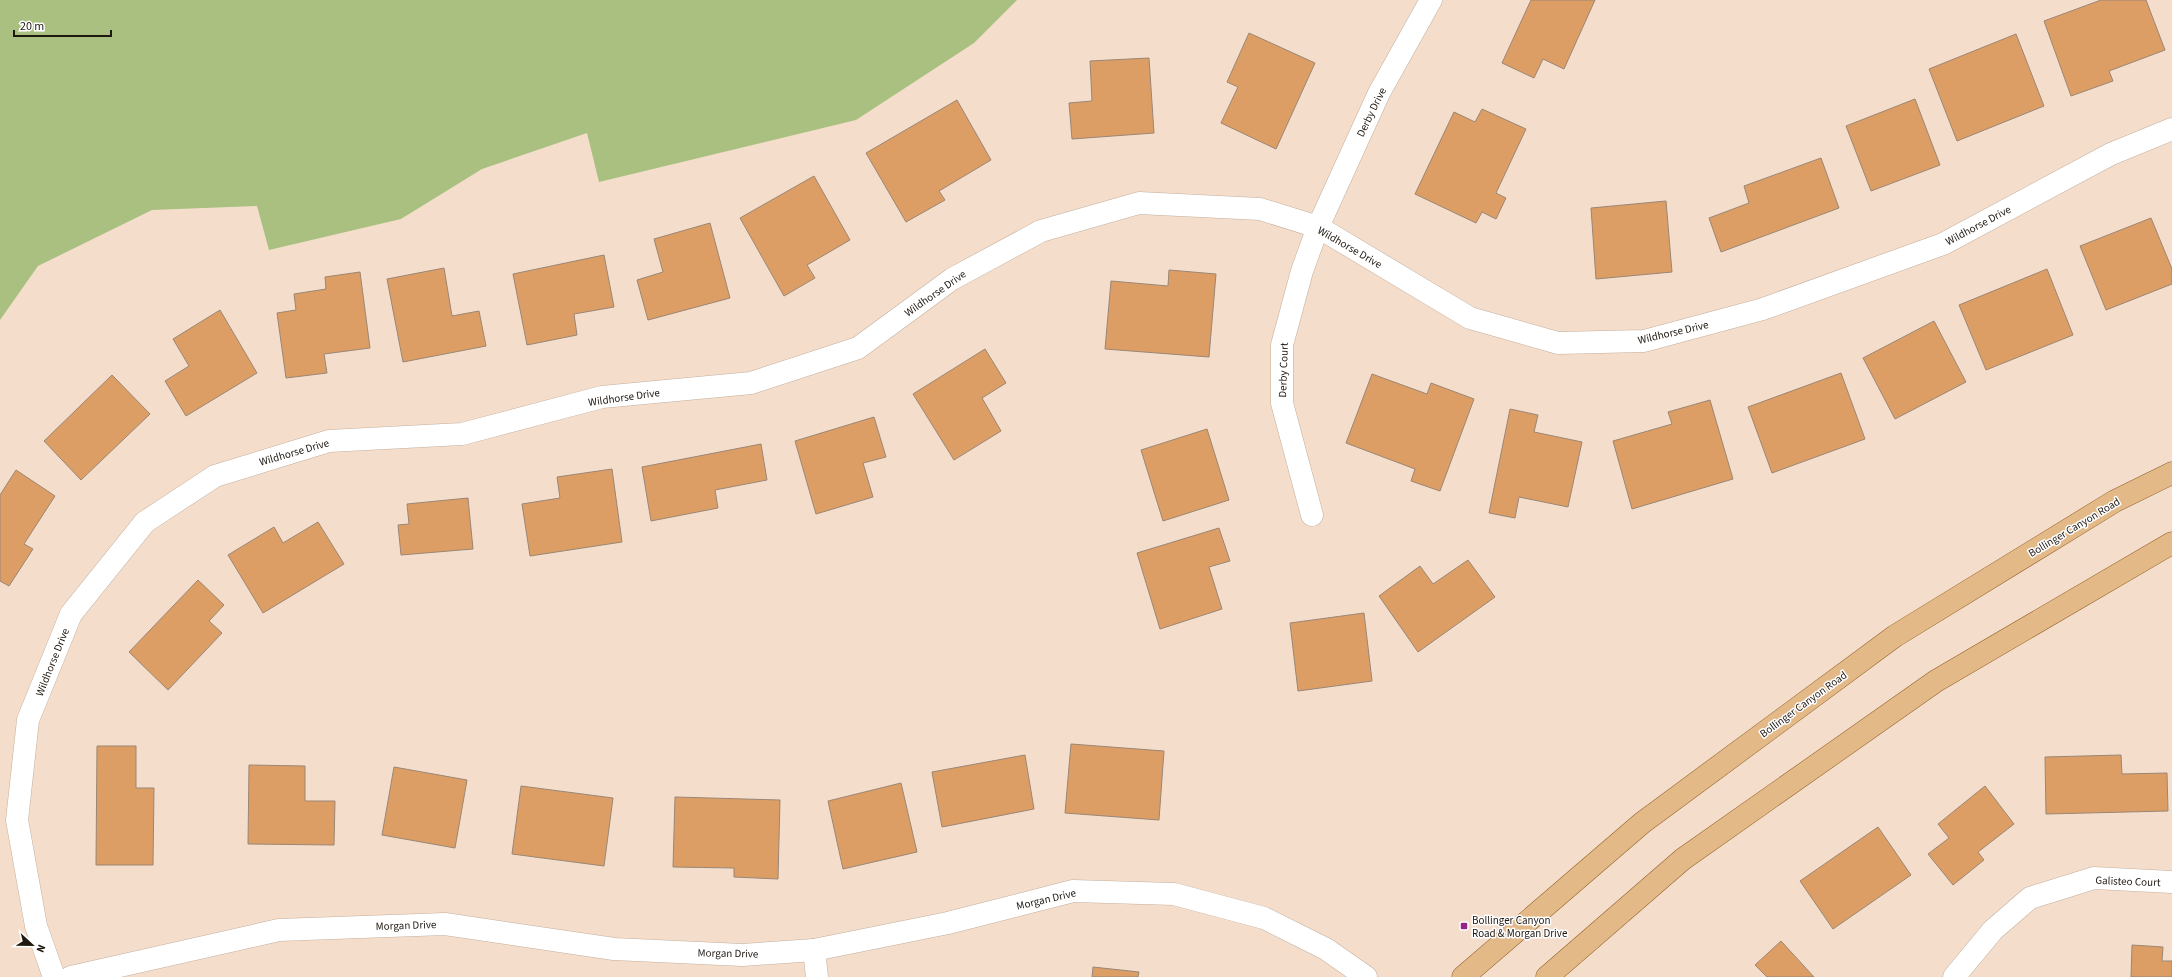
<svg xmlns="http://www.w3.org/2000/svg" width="2172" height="977" font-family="'Source Sans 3',sans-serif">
<rect width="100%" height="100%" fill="#f4decb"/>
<!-- green -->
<path fill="#a9c080" d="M0 0H1017L974 43 856 120 599 182 587 133 482 169 401 219 269 250 257 206 152 210 38 266 0 320Z"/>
<!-- building -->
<g fill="#dd9e65" stroke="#9a8675">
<path d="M1531 0H1595L1564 69 1543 59 1534 78 1502 63Z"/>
<path d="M2101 0H2146L2165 50 2109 71 2113 81 2071 96 2044 21Z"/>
<path d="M1249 33 1315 63 1276 149 1221 123 1238 87 1227 82Z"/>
<path d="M2016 34 2044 106 1957 141 1929 69Z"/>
<path d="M1149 58 1154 133 1072 139 1069 103 1092 101 1090 61Z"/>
<path d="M1915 99 1940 165 1871 191 1846 126Z"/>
<path d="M957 100 991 160 939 191 945 200 906 222 866 153Z"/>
<path d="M1482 109 1526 129 1496 193 1506 198 1496 219 1482 212 1476 223 1415 194 1454 112 1475 122Z"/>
<path d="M1821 158 1839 208 1721 252 1709 218 1749 203 1744 186Z"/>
<path d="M814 176 850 240 807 265 815 278 784 296 740 218Z"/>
<path d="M1666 201 1672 272 1596 279 1591 208Z"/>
<path d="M2151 218 2172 269V284L2106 310 2080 246Z"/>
<path d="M710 223 730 298 648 320 637 280 663 272 654 239Z"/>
<path d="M604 255 614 307 574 314 577 335 527 345 513 274Z"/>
<path d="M444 268 452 316 479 311 486 346 403 362 387 279Z"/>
<path d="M2047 269 2073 335 1986 370 1959 305Z"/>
<path d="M1169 270 1216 274 1209 357 1105 349 1111 281 1168 286Z"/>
<path d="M360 272 370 348 324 354 327 373 286 378 277 313 296 310 294 294 326 289 325 277Z"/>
<path d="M220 310 257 373 186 416 165 381 189 366 173 339Z"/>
<path d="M1934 321 1966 382 1895 419 1863 358Z"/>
<path d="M985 349 1006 383 982 398 1001 431 954 460 913 394Z"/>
<path d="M1841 373 1865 439 1772 473 1748 407Z"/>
<path d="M1372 374 1427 394 1431 383 1474 399 1440 491 1411 481 1415 469 1346 443Z"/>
<path d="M112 375 150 414 81 480 44 441Z"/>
<path d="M1710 400 1733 479 1632 509 1613 441 1672 424 1668 412Z"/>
<path d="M1510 409 1538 415 1534 432 1582 442 1568 507 1519 497 1515 518 1489 513Z"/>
<path d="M874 417 886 457 863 463 873 497 816 514 795 441Z"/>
<path d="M1207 429 1229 500 1163 521 1141 450Z"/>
<path d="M761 444 767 480 715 490 718 508 651 521 642 467Z"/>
<path d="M612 469 622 542 530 556 522 504 560 498 557 477Z"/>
<path d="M16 470 55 496 24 544 33 549 9 586 0 581V495Z"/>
<path d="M468 498 473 549 401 555 398 525 409 524 407 504Z"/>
<path d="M318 522 344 564 263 613 228 555 274 527 283 543Z"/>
<path d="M1219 528 1230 561 1209 567 1222 609 1160 629 1137 553Z"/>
<path d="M1468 560 1495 597 1418 652 1379 596 1420 566 1433 584Z"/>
<path d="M198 580 224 605 209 621 222 633 168 690 129 652Z"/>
<path d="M1364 613 1372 681 1298 691 1290 623Z"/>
<path d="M1071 744 1164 751 1159 820 1065 813Z"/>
<path d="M97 746H136V788H154L153 865H96Z"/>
<path d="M1025 755 1034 809 942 827 932 772Z"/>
<path d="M2121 755 2122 774 2167 773 2168 811 2046 814 2045 757Z"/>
<path d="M249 765 305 766V801H335L334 845 248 844Z"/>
<path d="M394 767 467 780 455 848 382 835Z"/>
<path d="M901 783 917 852 843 869 828 801Z"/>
<path d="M521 786 613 798 604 866 512 854Z"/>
<path d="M1985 786 2014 824 1978 852 1984 860 1953 885 1928 854 1949 838 1938 824Z"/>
<path d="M675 797 780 800 778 879 734 877V868L673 867Z"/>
<path d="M1878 827 1911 875 1833 929 1800 881Z"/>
<path d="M1781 941 1814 977H1767L1755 965Z"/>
<path d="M2132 945 2163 947 2162 961H2172V977H2131Z"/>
<path d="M1093 967 1139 972 1138 977H1092Z"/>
</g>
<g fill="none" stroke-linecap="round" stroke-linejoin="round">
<defs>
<g id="minor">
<path d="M1312 515 1282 403V345L1302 271 1318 227 1379 93 1431 0"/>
<path d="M814 950 817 977"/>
<path d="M54 977 36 926 17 820 28 720 71 614 145 522 215 476 329 441 462 434 602 397 751 383 858 348 952 279 1041 231 1139 203 1260 209 1318 227 1470 318 1558 343 1644 341 1763 309 1943 244 2111 154 2172 129"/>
<path d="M71 977 279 930 445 924 614 949 742 955 814 950 948 923 1073 891 1174 894 1264 918 1326 949 1366 977"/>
<path d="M1954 977 1993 930 2030 898 2094 878 2172 882"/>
</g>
<g id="major">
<path d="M1463 977 1642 823 1895 636 2115 501 2172 473"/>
<path d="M1547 977 1683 859 1936 681 2172 543"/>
</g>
</defs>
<!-- minor casing -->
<use href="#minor" stroke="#c4ae9d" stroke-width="23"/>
<!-- major casing -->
<use href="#major" stroke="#92622a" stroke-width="23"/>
<!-- minor -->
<use href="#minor" stroke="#fff" stroke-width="22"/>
<!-- major -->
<use href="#major" stroke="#e3b988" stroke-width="22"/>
</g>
<!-- markers -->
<rect fill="#962686" stroke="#fff" stroke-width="1.5" x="1460" y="922" width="8" height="8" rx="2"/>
<g text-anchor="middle" stroke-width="3" stroke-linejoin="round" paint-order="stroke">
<!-- street labels -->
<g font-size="11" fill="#1f1811" stroke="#fff">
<text transform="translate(1371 112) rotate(-64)" y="4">Derby Drive</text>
<text transform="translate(1978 225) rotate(-28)" y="4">Wildhorse Drive</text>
<text transform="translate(1350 247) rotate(30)" y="4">Wildhorse Drive</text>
<text transform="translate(935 293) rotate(-35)" y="4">Wildhorse Drive</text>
<text transform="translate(1673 332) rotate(-13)" y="4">Wildhorse Drive</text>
<text transform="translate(1283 370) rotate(-88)" y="4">Derby Court</text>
<text transform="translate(624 397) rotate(-8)" y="4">Wildhorse Drive</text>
<text transform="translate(294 452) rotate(-16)" y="4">Wildhorse Drive</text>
<text transform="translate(2074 527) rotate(-31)" y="4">Bollinger Canyon Road</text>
<text transform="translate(52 662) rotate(-68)" y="4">Wildhorse Drive</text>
<text transform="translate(1803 704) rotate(-36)" y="4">Bollinger Canyon Road</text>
<text transform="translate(2128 881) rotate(2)" y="4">Galisteo Court</text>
<text transform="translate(1046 899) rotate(-13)" y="4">Morgan Drive</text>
<text transform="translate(406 925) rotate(-2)" y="4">Morgan Drive</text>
<text transform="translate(728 953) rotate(1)" y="4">Morgan Drive</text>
</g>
<!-- poi labels -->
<g font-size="11" fill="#1f1811" stroke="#fff" text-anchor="start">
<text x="1472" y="924">Bollinger Canyon<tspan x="1472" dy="13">Road &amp; Morgan Drive</tspan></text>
</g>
</g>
<!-- north arrow -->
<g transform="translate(32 945) rotate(112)" stroke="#ffffff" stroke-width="3" paint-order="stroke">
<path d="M0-3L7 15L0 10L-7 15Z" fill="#1f1811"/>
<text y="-6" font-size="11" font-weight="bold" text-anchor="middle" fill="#1f1811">N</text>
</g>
<!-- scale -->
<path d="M14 30v6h97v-6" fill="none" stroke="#1f1811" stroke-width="2"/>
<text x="20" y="30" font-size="12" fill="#1f1811" stroke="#ffffff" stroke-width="3" paint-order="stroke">20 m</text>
</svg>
